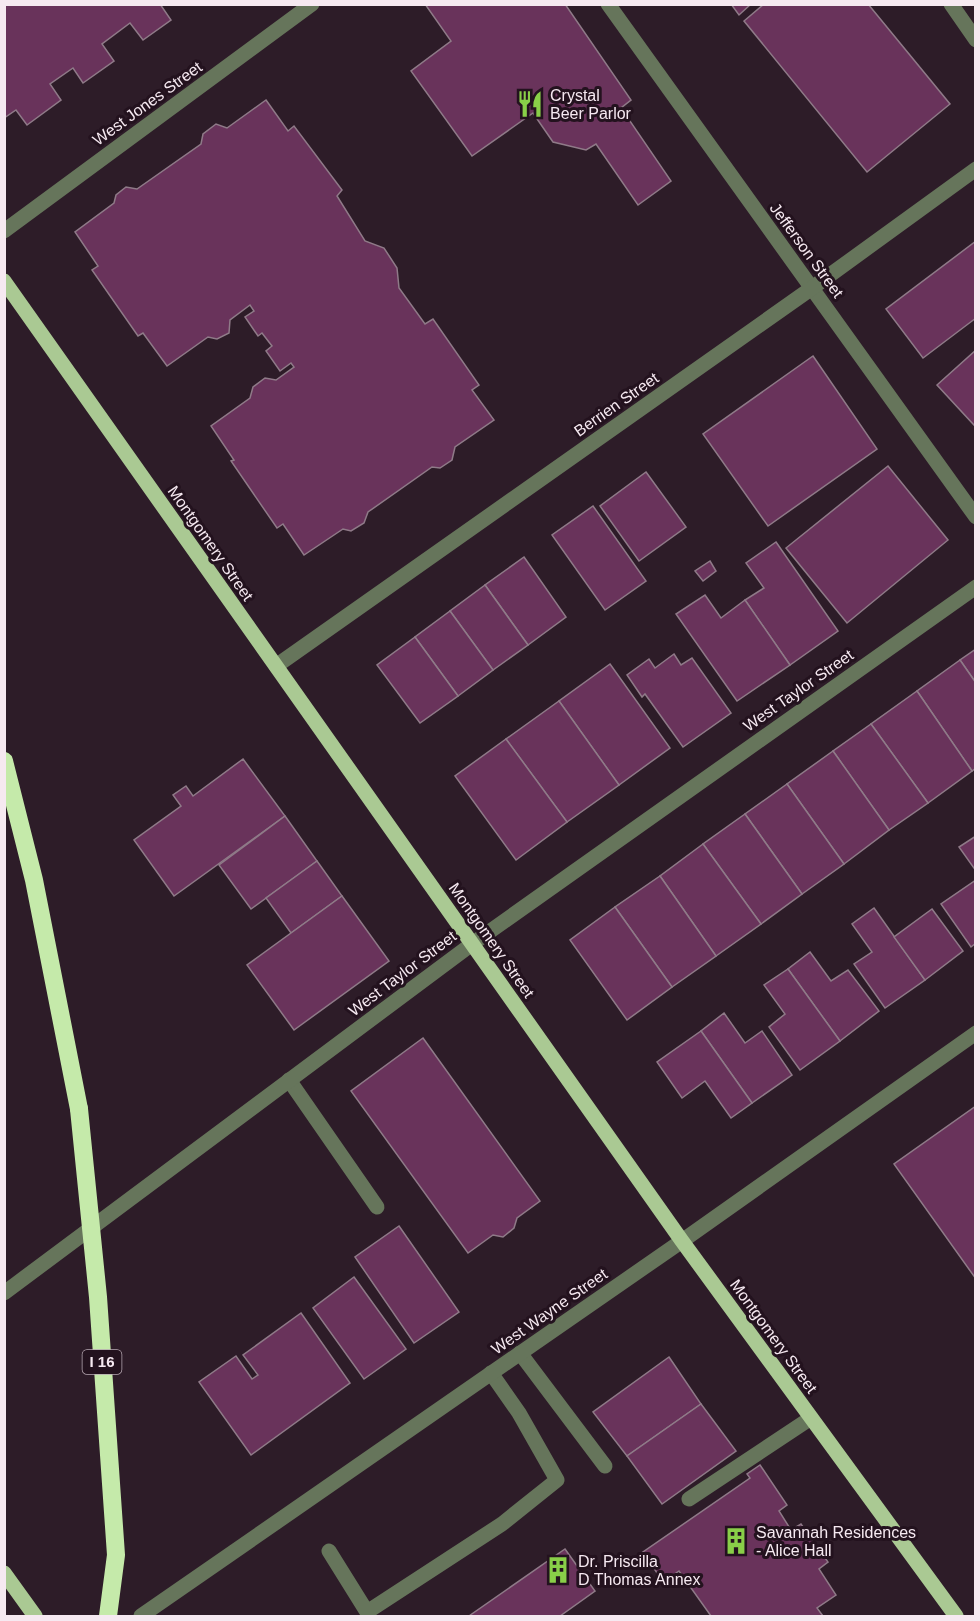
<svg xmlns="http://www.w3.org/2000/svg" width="980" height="1621" font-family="Helvetica,sans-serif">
<rect width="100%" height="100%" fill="#2d1c28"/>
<!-- building -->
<g fill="#69335b" stroke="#8f7a88" stroke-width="1.5">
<path d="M4 4H160L171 20 143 40 130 23 102 44 114 61 83 83 73 68 50 84 61 100 27 125 16 110 4 118Z"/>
<path d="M425 4H565L631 100 621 108 671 181 638 205 596 144 586 150 553 142 533 113 472 156 411 71 451 41Z"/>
<path d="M731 4H751L739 15Z"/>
<path d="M764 4H868L950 104 867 172 744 21Z"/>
<path d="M266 100 288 131 294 126 342 190 337 196 365 241 384 248 397 268 399 288 425 324 433 319 479 385 472 390 494 420 455 447 452 460 440 468 432 467 368 512 364 523 351 531 343 529 304 555 283 524 277 528 231 461 234 460 211 426 250 398 253 387 265 378 276 380 294 367 291 363 280 371 266 351 272 346 262 333 258 336 245 317 254 311 250 305 230 320 229 333 217 339 208 337 167 366 143 333 138 336 92 270 98 266 75 232 114 203 116 195 126 187 137 189 201 144 203 134 216 124 227 128Z"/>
<path d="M976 241V318L923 358 886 309Z"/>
<path d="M976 350V424L974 425 937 385Z"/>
<path d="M813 356 877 449 768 526 703 434Z"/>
<path d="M888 466 948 540 847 623 786 548Z"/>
<path d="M646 472 686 527 639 561 600 506Z"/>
<path d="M593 506 646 581 605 610 552 535Z"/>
<path d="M776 542 838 631 790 665 745 600 764 588 746 563Z"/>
<path d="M524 557 566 617 528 645 485 585Z"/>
<path d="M710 561 716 571 703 581 695 571Z"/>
<path d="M485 585 528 645 493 670 450 611Z"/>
<path d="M705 595 721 618 745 600 790 665 737 701 676 614Z"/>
<path d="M450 611 493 670 458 696 415 637Z"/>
<path d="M415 637 458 696 420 723 377 665Z"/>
<path d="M976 649V683L960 660Z"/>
<path d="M674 654 681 665 692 658 731 713 683 747 645 694 642 697 627 675 649 659 655 668Z"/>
<path d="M960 660 976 683V768L972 771 917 691Z"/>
<path d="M610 664 670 748 619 785 559 701Z"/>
<path d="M917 691 972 771 928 803 871 724Z"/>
<path d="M559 701 619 785 567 822 506 739Z"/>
<path d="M871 724 928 803 889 830 833 751Z"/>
<path d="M506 739 567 822 516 860 455 776Z"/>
<path d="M833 751 889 830 844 864 787 784Z"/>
<path d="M243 759 285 816 174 896 134 840 181 806 173 795 186 786 193 796Z"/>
<path d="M787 784 844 864 802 894 745 814Z"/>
<path d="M745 814 802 894 761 924 703 844Z"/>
<path d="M285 816 317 861 251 909 219 865Z"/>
<path d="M976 836V871L959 847Z"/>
<path d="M703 844 761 924 716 956 660 876Z"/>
<path d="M317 861 342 896 291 933 266 898Z"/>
<path d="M660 876 716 956 672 987 615 907Z"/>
<path d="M976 880V943L971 947 941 904Z"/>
<path d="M342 896 389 961 294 1030 247 965Z"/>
<path d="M615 907 672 987 627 1020 570 940Z"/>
<path d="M874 908 925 980 885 1008 854 964 872 952 852 924Z"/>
<path d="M932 909 963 951 925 980 894 937Z"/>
<path d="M810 952 831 981 848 970 879 1011 840 1041 788 969Z"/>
<path d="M788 969 840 1041 800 1070 769 1027 785 1014 764 985Z"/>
<path d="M724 1013 745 1043 762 1031 792 1075 752 1103 701 1031Z"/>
<path d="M701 1031 752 1103 731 1118 705 1081 682 1098 657 1062Z"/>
<path d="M423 1038 540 1201 517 1218 514 1228 503 1237 493 1235 468 1253 351 1091Z"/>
<path d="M976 1106V1279L894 1164Z"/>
<path d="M399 1226 459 1312 414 1343 355 1257Z"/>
<path d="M354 1277 406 1349 364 1379 313 1308Z"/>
<path d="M301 1313 350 1383 251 1455 199 1382 236 1356 252 1379 258 1375 243 1355Z"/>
<path d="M669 1357 701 1404 627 1456 593 1412Z"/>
<path d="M701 1404 736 1451 662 1504 627 1456Z"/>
<path d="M760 1465 787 1505 779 1511 791 1530 801 1524 828 1562 819 1569 836 1595 817 1608 823 1616H711L679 1571 663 1582 643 1552 750 1478 747 1474Z"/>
<path d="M565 1549 595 1591 560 1616H469Z"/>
</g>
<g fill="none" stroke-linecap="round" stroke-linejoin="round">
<!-- minor -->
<g stroke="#66755b" stroke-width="15">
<path d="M608 4 976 517"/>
<path d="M951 4 976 40"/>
<path d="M4 231 312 4"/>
<path d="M276 666 812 288 976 169"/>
<path d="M289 1080 377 1207"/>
<path d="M4 1293 472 944 976 587"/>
<path d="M520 1353 605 1466"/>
<path d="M689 1499 811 1418"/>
<path d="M329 1551 367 1612 502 1524 557 1480 519 1413 491 1373"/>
<path d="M141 1616 682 1241 976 1033"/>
</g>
<!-- major -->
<g stroke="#aac993" stroke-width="15">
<path d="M4 281 682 1241 956 1616"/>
<path d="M4 1573 35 1616"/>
</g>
<!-- highway -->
<path stroke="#c5eaaa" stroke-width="18" d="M4 761 34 880 79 1109"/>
<!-- highway-bridge -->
<path stroke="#c5eaaa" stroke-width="18" d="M79 1109 98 1297 116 1555 108 1616"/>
</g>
<!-- icons -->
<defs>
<symbol id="restaurant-bare" viewBox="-9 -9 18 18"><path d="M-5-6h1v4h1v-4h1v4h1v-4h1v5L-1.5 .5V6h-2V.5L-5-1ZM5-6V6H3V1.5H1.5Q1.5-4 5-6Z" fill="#89cf48" stroke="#23121e" stroke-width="2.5" paint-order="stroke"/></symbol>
<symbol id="building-bare" viewBox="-9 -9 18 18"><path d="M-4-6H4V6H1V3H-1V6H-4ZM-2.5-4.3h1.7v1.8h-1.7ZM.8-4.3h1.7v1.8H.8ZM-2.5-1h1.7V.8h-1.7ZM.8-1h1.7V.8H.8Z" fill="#89cf48" stroke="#23121e" stroke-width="2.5" paint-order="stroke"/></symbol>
</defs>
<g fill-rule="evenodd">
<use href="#restaurant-bare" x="511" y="85" width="38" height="38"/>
<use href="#building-bare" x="717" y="1522" width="38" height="38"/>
<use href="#building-bare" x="539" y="1551" width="38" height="38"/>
</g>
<g text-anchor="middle" stroke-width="6" stroke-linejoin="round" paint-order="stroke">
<!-- shield labels -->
<rect fill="#23121e" stroke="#b7a8b2" stroke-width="1.5" x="82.5" y="1350" width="39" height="24" rx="4.5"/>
<g font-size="15" font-weight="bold" fill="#f6e9f1">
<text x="102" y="1367">I 16</text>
</g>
<!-- poi labels -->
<g font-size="16" fill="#f6e9f1" stroke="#23121e" text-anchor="start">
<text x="550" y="101">Crystal<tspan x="550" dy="18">Beer Parlor</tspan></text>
<text x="756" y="1538">Savannah Residences<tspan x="756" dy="18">- Alice Hall</tspan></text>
<text x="578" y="1567">Dr. Priscilla<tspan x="578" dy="18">D Thomas Annex</tspan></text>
</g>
<!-- street labels -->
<g font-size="16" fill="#f6e9f1" stroke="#23121e">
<text transform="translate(147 103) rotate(-36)" y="6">West Jones Street</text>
<text transform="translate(807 250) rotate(54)" y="6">Jefferson Street</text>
<text transform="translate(616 404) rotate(-35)" y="6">Berrien Street</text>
<text transform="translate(211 543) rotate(55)" y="6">Montgomery Street</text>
<text transform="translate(798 690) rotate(-35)" y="6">West Taylor Street</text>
<text transform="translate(492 940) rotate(55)" y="6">Montgomery Street</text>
<text transform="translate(402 973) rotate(-37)" y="6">West Taylor Street</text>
<text transform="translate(549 1311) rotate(-35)" y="6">West Wayne Street</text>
<text transform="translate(774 1336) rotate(54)" y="6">Montgomery Street</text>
</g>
</g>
<!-- border -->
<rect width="980" height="1621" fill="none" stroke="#f6e9f1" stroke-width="12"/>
</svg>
